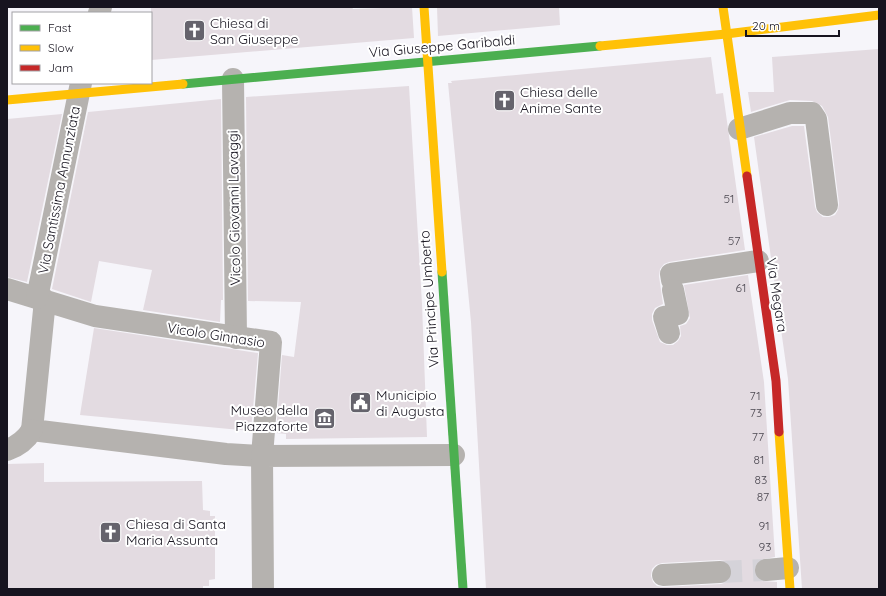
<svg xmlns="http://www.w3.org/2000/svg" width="886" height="596" font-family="Quicksand,sans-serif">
<rect width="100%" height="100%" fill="#f6f5fa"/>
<!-- building -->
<g fill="#e3dbe1" fill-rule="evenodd">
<path d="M151 7H352L353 9 412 7 414 38 151 60Z"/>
<path d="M437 7H559L560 25 438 36Z"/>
<path d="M879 49V589H802L788 379 754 137 792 126H804L815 207 817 212 823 217H829L835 215 838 210 839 203 828 117 822 106 812 101 790 100 751 112 748 92H774L772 57Z"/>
<path d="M711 57 716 94 723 93 745 250 669 262 664 264 660 269 659 276 663 304 655 308 652 314V320L660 342 667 345H673L678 341 681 336 680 326 686 324 690 318 684 285 748 275 764 382 775 557 759 560 755 564 754 572 756 577 761 581 777 582V589H486L471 322 448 83H452L451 81ZM719 560 726 561 730 565 732 571 731 578 727 582 721 584 663 587 657 586 653 582 651 576 652 569 656 565 662 563Z"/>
<path d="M409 86 422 304 427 437 286 439V434L276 433 282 355 294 357 301 302 248 301 246 97Z"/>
<path d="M221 99 223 300H221L220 322 143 310 152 270 99 261 91 302 52 289 88 112Z"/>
<path d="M62 114 27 282 7 277V119Z"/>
<path d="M94 328 258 353 251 431 80 415Z"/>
<path d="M44 463V482L202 481 203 510 210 511V516H215V579L209 580V586H203V589H7V464Z"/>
</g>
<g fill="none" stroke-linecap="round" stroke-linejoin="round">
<!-- street-tunnel -->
<path stroke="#d5d3d9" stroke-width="22" stroke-dasharray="22 11" stroke-linecap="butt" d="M720 572 766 570"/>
<!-- street -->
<g stroke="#b5b2af" stroke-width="22">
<path d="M99 13 101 7"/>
<path d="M233 79 236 338"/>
<path d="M739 129 790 113H812L816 119 827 205"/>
<path d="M672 280 671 274 758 261"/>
<path d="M7 289 95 316 271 342 262 456 226 454 32 430 45 300"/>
<path d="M37 298 81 83"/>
<path d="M669 333 664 317 678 314 673 290"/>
<path d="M7 450C18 446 26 440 32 430"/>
<path d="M766 570 788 568"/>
<path d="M663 575 720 572"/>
<path d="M263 589 262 456 454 455"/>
</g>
<!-- fast -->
<g stroke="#4caf50" stroke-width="9">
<path d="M183 84 600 46"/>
<path d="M442 272 463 589"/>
</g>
<!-- slow -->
<g stroke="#ffc107" stroke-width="9">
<path d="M424 7 442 272"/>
<path d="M723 7 747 176"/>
<path d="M600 46 726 34 879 15"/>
<path d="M7 100 183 84"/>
<path d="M779 432 790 589"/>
</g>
<!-- jam -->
<path stroke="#c62828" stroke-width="9" d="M747 176 776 381 779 432"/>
</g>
<!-- icons -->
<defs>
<symbol id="church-square" viewBox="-11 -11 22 22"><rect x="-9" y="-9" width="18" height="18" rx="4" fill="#65636c" stroke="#fff"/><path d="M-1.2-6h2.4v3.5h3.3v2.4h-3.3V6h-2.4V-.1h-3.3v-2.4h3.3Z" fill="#fff"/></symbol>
<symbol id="civic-square" viewBox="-11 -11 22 22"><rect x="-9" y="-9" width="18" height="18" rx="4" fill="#65636c" stroke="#fff"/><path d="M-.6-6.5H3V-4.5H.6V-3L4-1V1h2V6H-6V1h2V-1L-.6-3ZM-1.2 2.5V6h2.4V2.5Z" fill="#fff"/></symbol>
<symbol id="museum-square" viewBox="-11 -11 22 22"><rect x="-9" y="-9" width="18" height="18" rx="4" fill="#65636c" stroke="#fff"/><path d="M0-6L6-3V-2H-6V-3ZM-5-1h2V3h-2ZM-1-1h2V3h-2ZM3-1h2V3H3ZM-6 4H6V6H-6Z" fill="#fff"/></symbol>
</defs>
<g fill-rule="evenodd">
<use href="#church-square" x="182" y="18" width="25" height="25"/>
<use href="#church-square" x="492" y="88" width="25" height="25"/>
<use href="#civic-square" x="348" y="390" width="25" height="25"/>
<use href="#museum-square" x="312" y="406" width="25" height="25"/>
<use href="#church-square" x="98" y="520" width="25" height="25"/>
</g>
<g text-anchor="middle" stroke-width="4" stroke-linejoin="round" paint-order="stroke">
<!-- number labels -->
<g font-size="12" fill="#4d4952">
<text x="729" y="203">51</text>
<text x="734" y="245">57</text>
<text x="741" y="292">61</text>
<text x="755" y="400">71</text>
<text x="756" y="417">73</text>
<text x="758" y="441">77</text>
<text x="759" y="464">81</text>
<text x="761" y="484">83</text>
<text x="763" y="501">87</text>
<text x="764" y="530">91</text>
<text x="765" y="551">93</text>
</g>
<!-- poi labels -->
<g font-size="14" fill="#17141f" stroke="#fff" text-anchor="start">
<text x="210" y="28">Chiesa di<tspan x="210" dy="16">San Giuseppe</tspan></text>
<text x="520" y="97">Chiesa delle<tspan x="520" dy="16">Anime Sante</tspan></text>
<text x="376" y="400">Municipio<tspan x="376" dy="16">di Augusta</tspan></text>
<text x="308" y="415" text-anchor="end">Museo della<tspan x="308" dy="16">Piazzaforte</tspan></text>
<text x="126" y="529">Chiesa di Santa<tspan x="126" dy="16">Maria Assunta</tspan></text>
</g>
<!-- street labels -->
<g font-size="14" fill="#17141f" stroke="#fff">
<text transform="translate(442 46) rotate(-5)" y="5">Via Giuseppe Garibaldi</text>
<text transform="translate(59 190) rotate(-79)" y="5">Via Santissima Annunziata</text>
<text transform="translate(234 208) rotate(-91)" y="5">Vicolo Giovanni Lavaggi</text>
<text transform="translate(777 295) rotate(81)" y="5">Via Megara</text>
<text transform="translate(429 299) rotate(-94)" y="5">Via Principe Umberto</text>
<text transform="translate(216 335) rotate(9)" y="5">Vicolo Ginnasio</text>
</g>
</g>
<!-- border -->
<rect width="886" height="596" fill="none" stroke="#17141f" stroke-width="16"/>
<!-- legend -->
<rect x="12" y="12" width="140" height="72" fill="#ffffff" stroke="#a2a1a5"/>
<rect x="20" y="25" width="20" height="6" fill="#4caf50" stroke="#a2a1a5"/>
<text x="48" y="32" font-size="12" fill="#17141f">Fast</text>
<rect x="20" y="45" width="20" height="6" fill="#ffc107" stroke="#a2a1a5"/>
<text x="48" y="52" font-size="12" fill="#17141f">Slow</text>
<rect x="20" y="65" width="20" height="6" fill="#c62828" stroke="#a2a1a5"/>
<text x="48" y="72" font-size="12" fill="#17141f">Jam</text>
<!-- scale -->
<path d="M746 30v6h93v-6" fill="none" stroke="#17141f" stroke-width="2"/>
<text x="752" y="30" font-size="12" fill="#17141f" stroke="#ffffff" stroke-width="3" paint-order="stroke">20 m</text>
</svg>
